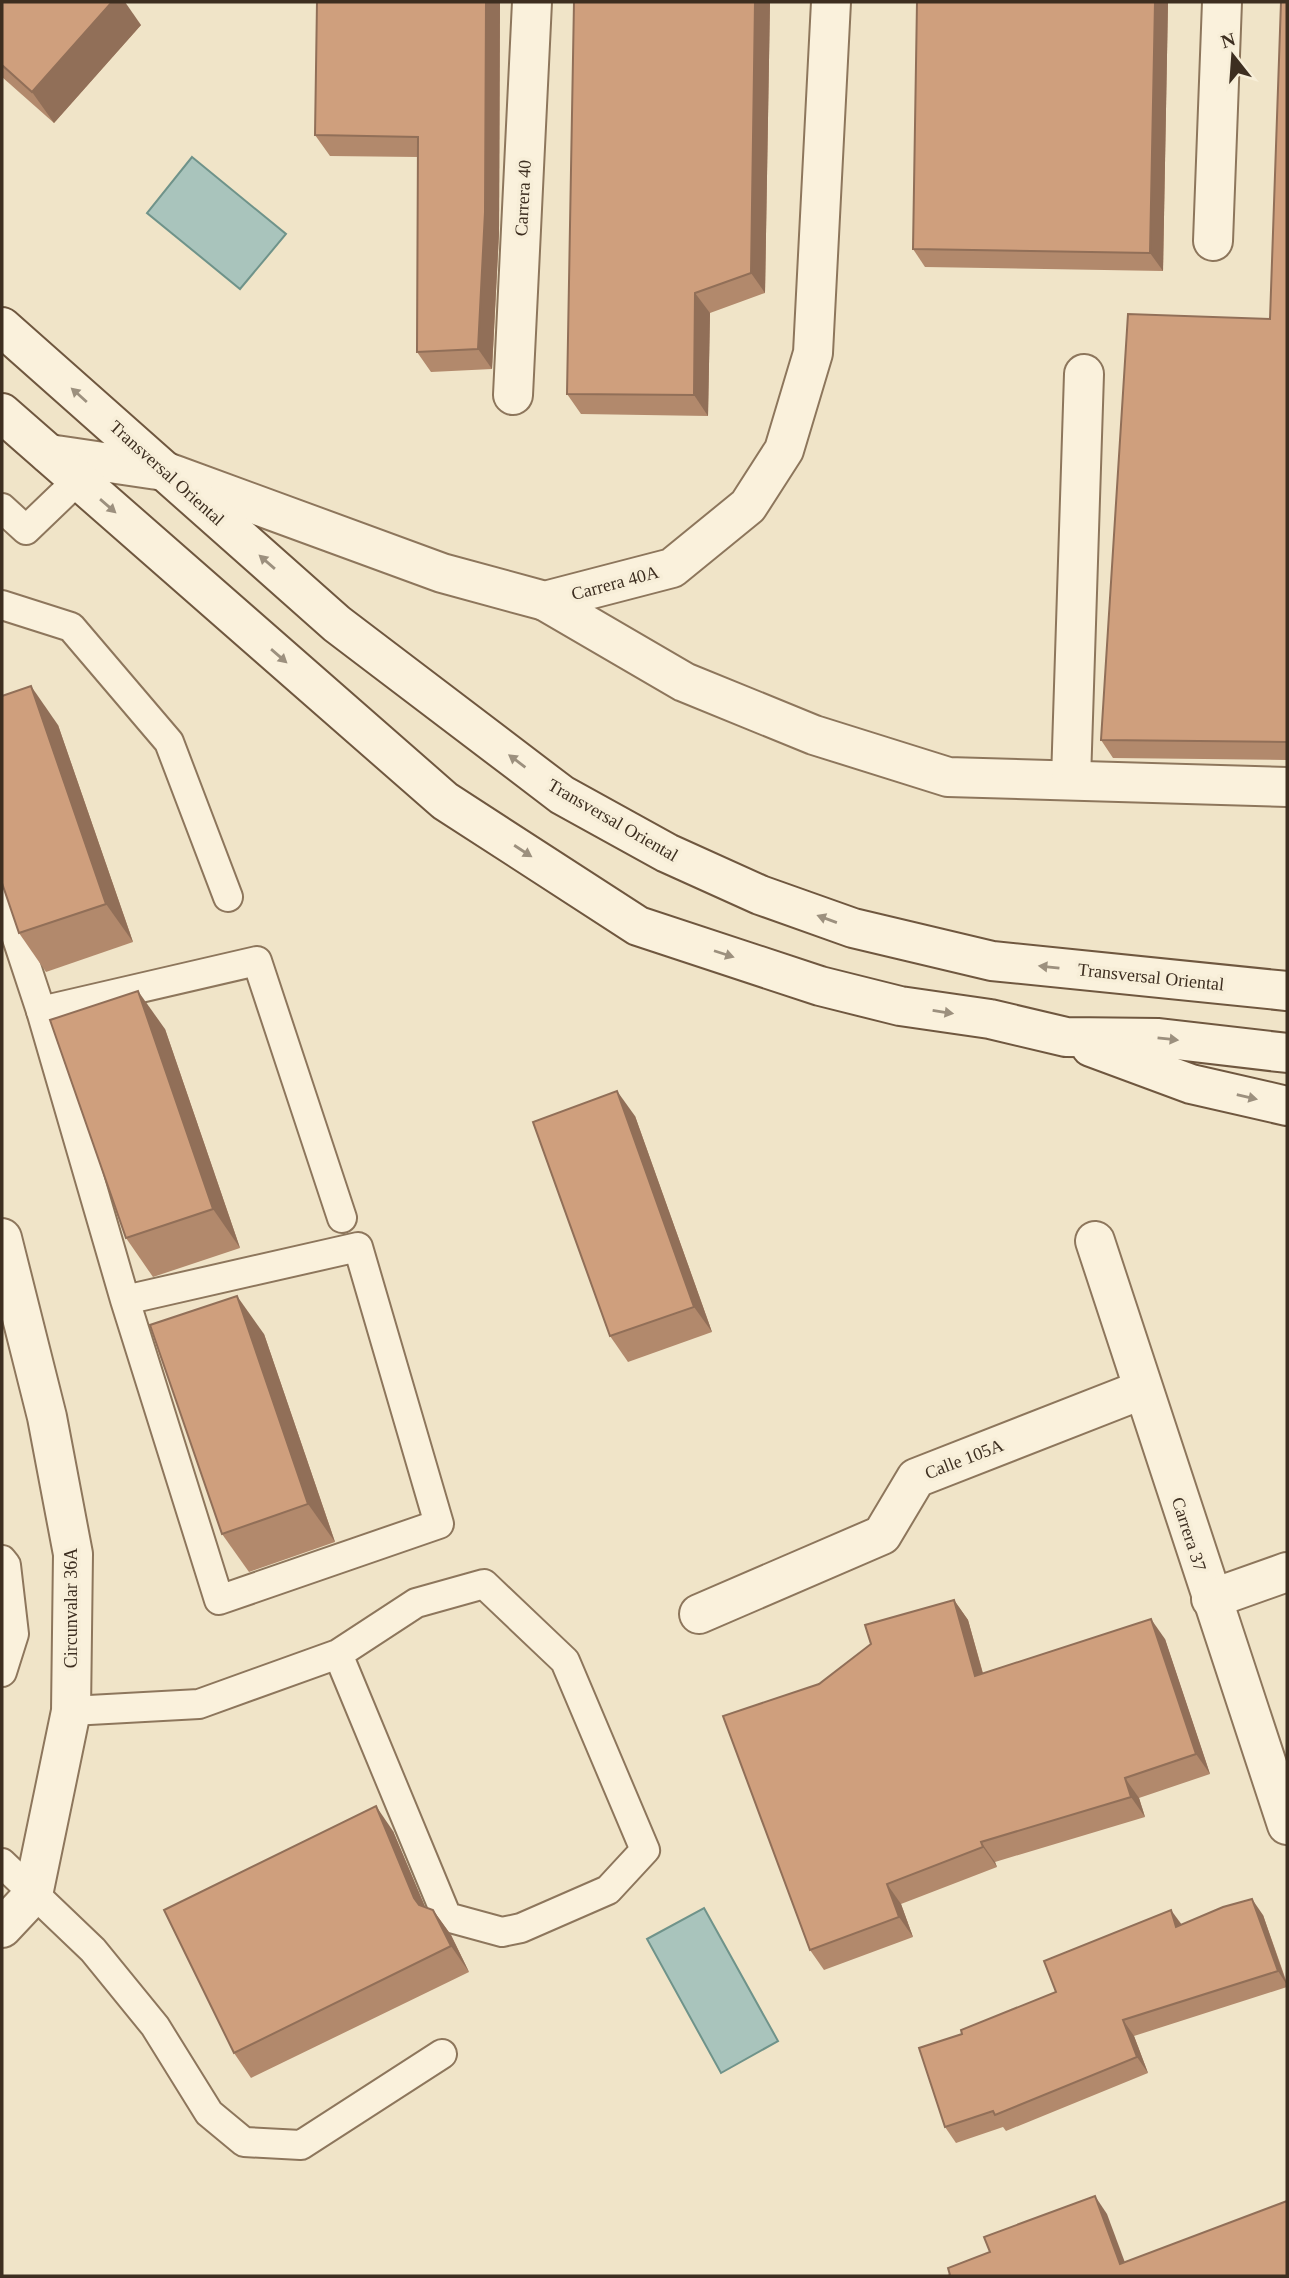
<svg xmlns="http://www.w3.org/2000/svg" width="1289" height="2278" font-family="'Times New Roman',serif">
<rect width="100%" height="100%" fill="#f0e4c8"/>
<!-- water -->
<g fill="#a9c4bc" stroke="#6f938a" stroke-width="2">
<path d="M192 157 286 234 240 289 147 213Z"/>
<path d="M704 1908 778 2041 721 2073 647 1939Z"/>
</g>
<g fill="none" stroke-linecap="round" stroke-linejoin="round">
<defs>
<g id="lane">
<path d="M2 508 26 530 78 480"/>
<path d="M2 605 71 627 169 742 228 897"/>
<path d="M2 893 41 1011 125 1300 219 1600 439 1524 358 1247 125 1300"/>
<path d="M41 1011 257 961 342 1218"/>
<path d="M2 1560 6 1565 14 1634 2 1672"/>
<path d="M71 1711 199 1704 338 1654 416 1603 484 1584 565 1661 645 1850 608 1890 521 1928 502 1932 447 1917 338 1654"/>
<path d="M2 1863 93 1950 155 2026 209 2113 244 2142 301 2145 442 2054"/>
</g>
<g id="street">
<path d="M1213 241 1222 2"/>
<path d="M513 395 532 2"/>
<path d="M49 454 164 471 442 573 545 601 672 568 748 506 784 450 813 353 831 2"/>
<path d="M545 601 684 682 814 735 948 777 1287 787"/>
<path d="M1071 780 1084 374"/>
<path d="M2 1238 47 1417 73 1554 71 1711 33 1895 2 1928"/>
<path d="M1095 1241 1287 1825"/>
<path d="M1211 1599 1287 1572"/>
<path d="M699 1614 882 1535 916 1478 1141 1390"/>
</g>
<g id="secondary">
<path d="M2 327 337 624 562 795 667 853 760 895 853 928 992 961 1287 991"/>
<path d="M2 413 445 801 638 926 820 986 900 1006 990 1019 1066 1037 1159 1038 1287 1053"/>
<path d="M1091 1047 1191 1084 1287 1106"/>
</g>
</defs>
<!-- lane casing -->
<use href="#lane" stroke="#8d765c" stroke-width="32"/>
<!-- street casing -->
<use href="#street" stroke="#8d765c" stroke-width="42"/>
<!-- secondary casing -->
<use href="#secondary" stroke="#6f573f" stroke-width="42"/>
<!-- lane -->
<use href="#lane" stroke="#faf1dc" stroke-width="28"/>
<!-- street -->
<use href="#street" stroke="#faf1dc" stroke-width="38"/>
<!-- secondary -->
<use href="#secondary" stroke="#faf1dc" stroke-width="38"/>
</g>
<!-- wall -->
<g fill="#b2896c">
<path d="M2 2 141 25 54 123 2 77Z"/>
<path d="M317 2H500L499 233 492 369 431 372 417 352 418 157 330 156 315 135Z"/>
<path d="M574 2H770L765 293 710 313 708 416 581 414 567 394Z"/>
<path d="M1168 2 1163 271 925 267 913 249Z"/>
<path d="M1287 2V760L1113 758 1101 740 1270 319Z"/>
<path d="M58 725 133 942 46 972 19 933Z"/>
<path d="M165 1029 240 1248 153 1277 126 1238Z"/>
<path d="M635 1116 712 1332 628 1362 610 1336Z"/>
<path d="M264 1334 335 1542 249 1572 222 1534Z"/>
<path d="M954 1600 968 1620 983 1673 1165 1639 1210 1774 1139 1798 1145 1817 995 1862 997 1867 901 1904 913 1937 824 1970 810 1950 819 1684Z"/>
<path d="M393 1831 425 1907 433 1910 451 1935 469 1972 251 2078 234 2053Z"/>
<path d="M1263 1915 1287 1983V1987L1134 2036 1148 2073 1006 2131 1003 2127 956 2143 945 2127 962 2034 1056 1992 1181 1925Z"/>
</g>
<!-- shaded-wall -->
<g fill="#916f58">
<path d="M112 2H125L141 25 54 123 32 92Z"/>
<path d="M486 2H500L499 233 492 369 478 349Z"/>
<path d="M755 2H770L765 293 751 273Z"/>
<path d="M1155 2H1168L1163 271 1150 253Z"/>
<path d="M695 293 710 313 708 416 694 395Z"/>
<path d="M31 686 58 725 133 942 106 904Z"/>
<path d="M138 991 165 1029 240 1248 213 1209Z"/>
<path d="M617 1091 635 1116 712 1332 694 1307Z"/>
<path d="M237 1296 264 1334 335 1542 308 1504Z"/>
<path d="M954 1600 968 1620 989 1696 975 1676Z"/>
<path d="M1151 1619 1165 1639 1210 1774 1196 1754Z"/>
<path d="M1125 1778 1139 1798 1145 1817 1131 1797Z"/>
<path d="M376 1806 393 1831 432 1923 414 1898Z"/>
<path d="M981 1842 995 1862 997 1867 983 1847Z"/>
<path d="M887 1884 901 1904 913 1937 899 1917Z"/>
<path d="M1252 1899 1263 1915 1287 1985 1278 1971Z"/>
<path d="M433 1910 451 1935 469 1972 451 1946Z"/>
<path d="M1171 1910 1182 1925 1176 1927Z"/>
<path d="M1123 2020 1134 2036 1148 2073 1137 2057Z"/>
<path d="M1095 2196 1107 2214 1130 2276 1120 2264Z"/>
</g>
<!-- building -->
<g fill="#cf9f7d" stroke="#916f58" stroke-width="2">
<path d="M2 2H112L32 92 2 65Z"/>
<path d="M317 2H486L485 212 478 349 417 352 418 137 315 135Z"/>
<path d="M574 2H755L751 273 695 293 694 395 567 394Z"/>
<path d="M917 2H1155L1150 253 913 249Z"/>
<path d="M1281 2H1287V742L1101 740 1128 314 1270 319Z"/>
<path d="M31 686 106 904 19 933 2 883V696Z"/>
<path d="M138 991 213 1209 126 1238 50 1020Z"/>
<path d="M617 1091 694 1307 610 1336 533 1122Z"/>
<path d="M237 1296 308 1504 222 1534 150 1325Z"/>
<path d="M954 1600 975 1676 1151 1619 1196 1754 1125 1778 1131 1797 981 1842 983 1847 887 1884 899 1917 810 1950 723 1716 819 1684 871 1644 865 1625Z"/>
<path d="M376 1806 414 1898 419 1905 433 1910 451 1946 234 2053 164 1910Z"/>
<path d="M1252 1899 1278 1971 1123 2020 1137 2057 995 2115 993 2111 945 2127 919 2048 962 2034 961 2030 1056 1992 1044 1961 1171 1910 1176 1927 1223 1907Z"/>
<path d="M1095 2196 1120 2264 1287 2201V2276H948L950 2275 948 2268 990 2252 984 2237Z"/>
</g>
<!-- one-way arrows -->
<defs><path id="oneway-solid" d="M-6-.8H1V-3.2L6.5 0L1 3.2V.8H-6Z" transform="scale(1.75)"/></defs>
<g fill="#9c907e">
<use href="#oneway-solid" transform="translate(79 395) rotate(-138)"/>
<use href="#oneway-solid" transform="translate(108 506) rotate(41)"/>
<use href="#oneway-solid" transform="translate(267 562) rotate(-139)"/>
<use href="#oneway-solid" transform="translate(279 656) rotate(41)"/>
<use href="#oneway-solid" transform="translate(517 761) rotate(-143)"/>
<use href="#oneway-solid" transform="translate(523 851) rotate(33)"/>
<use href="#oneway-solid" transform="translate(827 919) rotate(-160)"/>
<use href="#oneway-solid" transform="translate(724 954) rotate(18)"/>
<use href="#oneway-solid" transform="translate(1049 967) rotate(-174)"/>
<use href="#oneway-solid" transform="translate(943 1012) rotate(9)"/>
<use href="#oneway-solid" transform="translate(1168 1039) rotate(6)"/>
<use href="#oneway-solid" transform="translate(1247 1097) rotate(13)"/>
</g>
<g text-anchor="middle" stroke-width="7" stroke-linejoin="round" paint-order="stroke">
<!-- street labels -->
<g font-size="18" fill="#3d2e20" stroke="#f7eed8">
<text transform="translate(523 198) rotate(-87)" y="6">Carrera 40</text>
<text transform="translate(167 473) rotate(42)" y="6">Transversal Oriental</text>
<text transform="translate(615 583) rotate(-15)" y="6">Carrera 40A</text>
<text transform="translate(613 820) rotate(30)" y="6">Transversal Oriental</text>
<text transform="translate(1151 977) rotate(6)" y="6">Transversal Oriental</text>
<text transform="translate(964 1459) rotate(-21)" y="6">Calle 105A</text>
<text transform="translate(1189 1534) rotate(72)" y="6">Carrera 37</text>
<text transform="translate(71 1608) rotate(-90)" y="6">Circunvalar 36A</text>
</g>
</g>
<!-- border -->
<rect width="1289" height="2278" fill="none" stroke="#3d2e20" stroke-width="7"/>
<!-- north arrow -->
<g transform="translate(1233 56) rotate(343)" stroke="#f7eed8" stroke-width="5" paint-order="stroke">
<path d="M0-5L12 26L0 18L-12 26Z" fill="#3d2e20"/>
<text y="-10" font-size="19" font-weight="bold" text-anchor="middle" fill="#3d2e20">N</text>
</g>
</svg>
